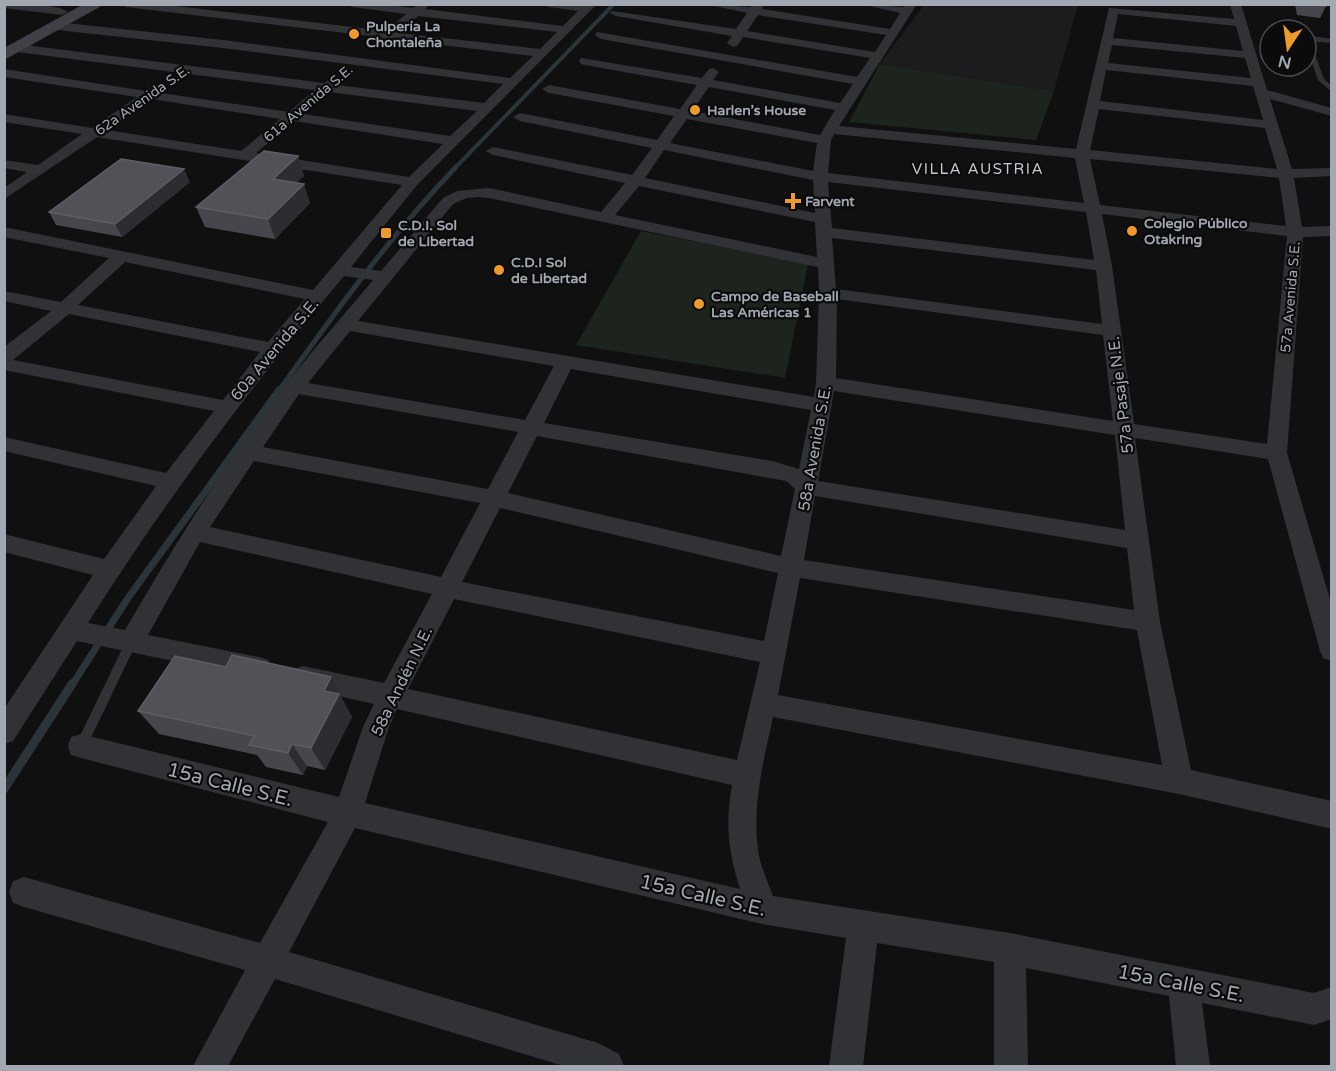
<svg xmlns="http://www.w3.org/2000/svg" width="1336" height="1071" font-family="'Varela Round',sans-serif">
<rect width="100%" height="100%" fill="#101011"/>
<!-- built -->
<path fill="#1c1c1e" d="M924 5H1078L1054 91 880 64Z"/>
<!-- green -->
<g fill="#1c241d">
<path d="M880 64 1054 91 1036 140 849 122Z"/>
<path d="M641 231 808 264 785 378 576 345Z"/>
</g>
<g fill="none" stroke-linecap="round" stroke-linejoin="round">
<!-- stream-far3 -->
<path stroke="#2a3439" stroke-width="4" d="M454 169 614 4"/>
<!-- stream-far2 -->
<path stroke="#2a3439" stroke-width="5" d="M278 392C333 315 390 236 455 168"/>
<!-- stream-far1 -->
<path stroke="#2a3439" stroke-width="7" d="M72 685 128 598 279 390"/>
<!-- stream -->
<path stroke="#2a3439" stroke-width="9" d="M4 789 72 684"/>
<!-- service -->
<g fill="#313236" fill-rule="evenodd">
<path d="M1312 36 1332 39V43L1310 41 1324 79 1332 86V92L1318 80 1306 45V38Z"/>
<path d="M131 637 135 639 137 642 85 750 81 752 77 750 75 746 77 742 127 639Z"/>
</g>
<!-- minor -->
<g fill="#313236" fill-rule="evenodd">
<path d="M4 4C20 4 56 3 68 12L62 15 4 8Z"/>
<path d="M121 4H159L386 31 406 14 352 7 347 4H384L413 8 418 4H430L425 9 563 26 578 11 549 7 544 4H597L417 185 351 267 381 271 443 198 457 191 489 188 601 212 625 183 493 155 486 151 493 147 632 175 652 148 520 121 513 117 520 113 657 140 674 116 549 93 542 89 549 85 680 109 697 85 585 65 581 64 579 61 581 58 702 78 709 69 713 68 719 72 713 80 840 103 853 84 601 39 595 35 597 32 857 77 870 58 743 37 737 46 733 47 727 43 732 36 616 16 610 13 612 11 736 29 747 13 706 4 751 7 753 4H764L762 9 890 29 900 13 861 4 904 7 906 4H917L839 126 1076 149 1109 8 1234 19 1230 4H1241L1267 90 1332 108V116L1270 99 1292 169 1332 168V176L1294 178 1302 227 1332 226V236L1303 237 1287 453 1332 606V661L1323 658 1320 651 1268 459 1135 438 1160 622 1191 770 1332 801V829L1179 794 773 717C763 763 751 809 759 856 762 869 768 883 773 896L1010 933 1314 993 1332 987V1019L1314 1025 1202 1003 1210 1066H1176L1169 996 1026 968 1028 1066H994V962L877 943 863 1066H829L846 938 762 924 355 828 289 952 598 1043 619 1054 624 1066H564L275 979 228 1066H193L245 970 24 907 13 903 9 892 13 881 24 877 260 943 328 822 81 758 71 755 68 746 71 737 81 734 339 797 363 727 374 704 303 688 294 685 290 677 294 669 303 666 384 683 432 594 200 542 148 635 259 657 268 660 272 668 268 676 259 679 77 641 13 741 4 744V709L93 575 4 552V534L104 559 156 486 4 451V437L166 473 214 411 4 370V347L51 311 4 301V291L61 302 109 258 4 237V227L313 290 402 185 97 137 4 199V188L27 172 4 168V160L38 165 82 134 4 122V114L92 128 137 97 4 77V69L146 91 156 86 161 87 163 90 161 93 289 112 315 90 17 52 11 48 17 44 324 83 334 77 340 81 337 85 484 103 503 84 223 48 57 30 51 26 57 22 223 40 510 78 533 56 392 39 382 45 376 41 379 37 126 7ZM1118 14 1236 26 1243 51 1113 38ZM758 15 886 35 875 52 747 31ZM418 16 557 32 540 49 399 33ZM1112 45 1245 58 1251 78 1108 63ZM1106 70 1253 86 1263 120 1100 101ZM709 87 835 110 820 135 692 111ZM329 92 477 111 450 136 303 114ZM151 99 280 119 241 151 107 130ZM1099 109 1265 128 1277 169 1090 150ZM687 119 817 143 813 171 670 143ZM294 121 443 144 409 177 256 153ZM834 134 1075 158 1084 203 828 173 831 140ZM664 150 813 180 815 213 645 178ZM1090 159 1279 178 1286 226 1100 205ZM828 182 1086 212 1094 260 832 228ZM639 186 815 222 817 257 615 215ZM478 197 489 198 818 267 819 293 816 383 814 397 358 321 453 204 467 198ZM1102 214 1287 236 1267 444 1134 424 1112 266ZM832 238 1096 270 1102 324 836 289ZM125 262 305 299 268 342 78 305ZM344 276 373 280C345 314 315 347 288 382 227 460 175 544 125 630L88 623C165 501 251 386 344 276ZM837 299 1103 335 1113 421 836 378ZM69 314 260 352 223 400 13 360ZM350 331 554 366 525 420 308 383ZM571 369 811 410 799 469 772 461 544 423ZM834 391 1115 435 1125 530 818 481ZM299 394 518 432 488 489 263 447ZM537 436 786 481 795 489 781 556 508 493ZM254 461 480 503 441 577 210 527ZM815 496 1127 548 1134 610 804 560ZM500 508 778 573 764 641 462 582ZM800 578 1137 630 1162 765 778 695ZM454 599 760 662 737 760 408 689ZM397 709 732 785C725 826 728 849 740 889L365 803 389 727Z"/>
</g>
<!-- secondary -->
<path fill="#3f4146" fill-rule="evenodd" d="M84 4H105L4 60V48Z"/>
</g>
<!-- wall -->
<g fill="#46474c">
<path d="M1295 4H1326V6L1320 18 1297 15Z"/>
<path d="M298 156 304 176 296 183 310 203 275 239 205 227 196 207Z"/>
<path d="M190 182 122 237 56 225 49 212Z"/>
<path d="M344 701 343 702 352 717 325 770 307 766 303 775 266 767 257 755 159 734 138 711Z"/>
</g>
<!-- shaded-wall -->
<g fill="#2c2d30">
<path d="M298 156 304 176 279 198 273 179Z"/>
<path d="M184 169 190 182 122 237 115 224Z"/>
<path d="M304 184 310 203 275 239 268 219Z"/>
<path d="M331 677 352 717 325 770 311 748 324 691Z"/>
<path d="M292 744 307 766 303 775 288 753Z"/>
</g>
<!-- building -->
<g fill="#505257" stroke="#5c5f65" stroke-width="1.5">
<path d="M1311 4H1326V6Z"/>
<path d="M264 151 298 156 273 179 304 184 268 219 196 207Z"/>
<path d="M121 159 184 169 115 224 49 212Z"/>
<path d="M232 655 331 677 324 691 339 694 311 748 292 744 288 753 249 745 255 736 138 711 175 656 226 667Z"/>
</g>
<!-- markers -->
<g fill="#ee9a2b" stroke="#0b0b0c" stroke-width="2">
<circle cx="354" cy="34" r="6"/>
<circle cx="695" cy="110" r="6"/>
<path d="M790 192h6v6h6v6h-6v6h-6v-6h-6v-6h6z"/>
<circle cx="1132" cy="231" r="6"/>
<rect x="380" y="227" width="12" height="12" rx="3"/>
<circle cx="499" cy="270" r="6"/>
<circle cx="699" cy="304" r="6"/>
</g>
<g text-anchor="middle" stroke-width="4.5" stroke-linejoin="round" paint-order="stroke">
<!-- far-poi labels -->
<g font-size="14" font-weight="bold" fill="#a1a8b2" stroke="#0b0b0c" text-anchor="start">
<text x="366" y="31">Pulpería La<tspan x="366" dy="16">Chontaleña</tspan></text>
<text x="707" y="115">Harlen’s House</text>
<text x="805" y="206">Farvent</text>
<text x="1144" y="228">Colegio Público<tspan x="1144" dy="16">Otakring</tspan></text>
<text x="398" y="230">C.D.I. Sol<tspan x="398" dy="16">de Libertad</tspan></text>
<text x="511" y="267">C.D.I Sol<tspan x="511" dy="16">de Libertad</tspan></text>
<text x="711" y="301">Campo de Baseball<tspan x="711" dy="16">Las Américas 1</tspan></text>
</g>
<!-- far-street labels -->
<g font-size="14" fill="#a1a8b2" stroke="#0b0b0c">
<text transform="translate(142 100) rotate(-35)" y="5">62a Avenida S.E.</text>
<text transform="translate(308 103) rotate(-40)" y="5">61a Avenida S.E.</text>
<text transform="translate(1290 297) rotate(-85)" y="5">57a Avenida S.E.</text>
</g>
<!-- far-neighbourhood labels -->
<g font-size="15" letter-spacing="1.5" fill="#c2c6ce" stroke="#0b0b0c">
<text x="978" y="174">VILLA AUSTRIA</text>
</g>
<!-- street labels -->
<g font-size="16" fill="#a1a8b2" stroke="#0b0b0c">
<text transform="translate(274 349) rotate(-50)" y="6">60a Avenida S.E.</text>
<text transform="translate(1120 395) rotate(-97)" y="6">57a Pasaje N.E.</text>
<text transform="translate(814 448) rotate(-80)" y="6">58a Avenida S.E.</text>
<text transform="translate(401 681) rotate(-64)" y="6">58a Andén N.E.</text>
</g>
<!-- near-street labels -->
<g font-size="20" fill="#a1a8b2" stroke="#0b0b0c">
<text transform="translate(230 784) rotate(14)" y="7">15a Calle S.E.</text>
<text transform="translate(703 895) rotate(13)" y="7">15a Calle S.E.</text>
<text transform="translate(1181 983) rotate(11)" y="7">15a Calle S.E.</text>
</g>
</g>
<!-- border -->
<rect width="1336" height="1071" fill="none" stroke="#a1a8b2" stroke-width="12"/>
<!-- north arrow -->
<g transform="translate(1288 48) rotate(193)"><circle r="28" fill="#0b0b0c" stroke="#474a4e" stroke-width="1.5"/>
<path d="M0-4.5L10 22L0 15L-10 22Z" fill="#ee9a2b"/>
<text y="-9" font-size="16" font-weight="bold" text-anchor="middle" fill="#a1a8b2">N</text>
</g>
</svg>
